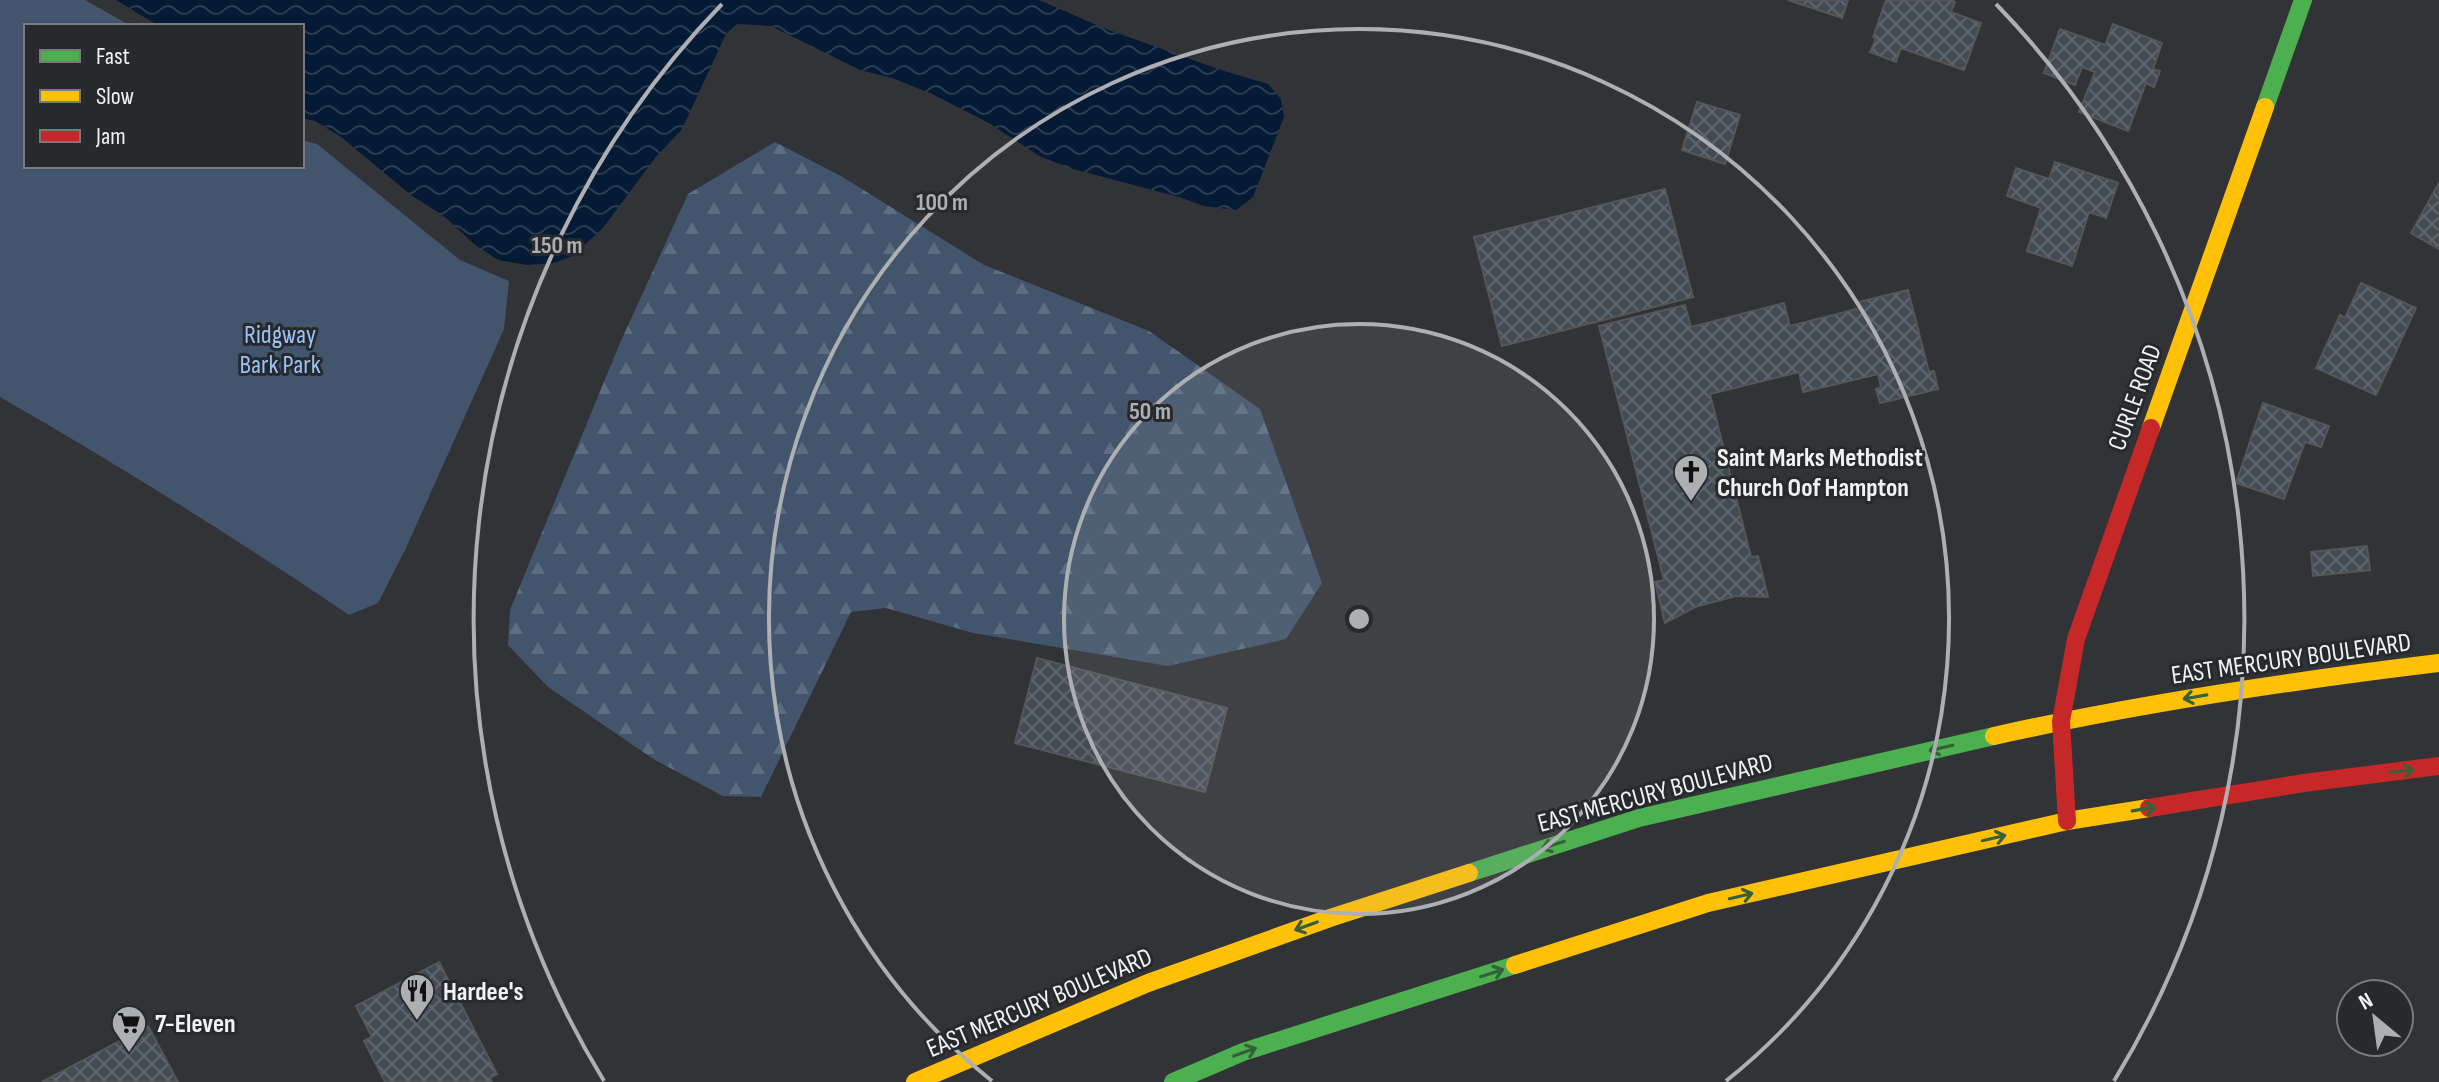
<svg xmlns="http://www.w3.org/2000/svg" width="2439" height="1082" font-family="'Sofia Sans Condensed',sans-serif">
<defs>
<pattern id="forest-firs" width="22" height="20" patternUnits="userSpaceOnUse" patternTransform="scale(2)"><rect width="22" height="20" fill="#42556c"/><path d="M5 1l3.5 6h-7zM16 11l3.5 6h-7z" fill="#5e6e82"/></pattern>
<pattern id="water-waves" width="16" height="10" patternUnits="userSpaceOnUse" patternTransform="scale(2)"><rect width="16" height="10" fill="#051a34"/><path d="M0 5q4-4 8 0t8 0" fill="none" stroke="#2a3c52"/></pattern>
<pattern id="building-cross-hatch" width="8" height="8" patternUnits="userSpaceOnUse" patternTransform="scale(2)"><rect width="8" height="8" fill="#424a52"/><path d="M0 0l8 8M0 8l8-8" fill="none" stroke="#5e656c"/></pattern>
</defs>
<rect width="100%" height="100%" fill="#313336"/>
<!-- forest -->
<path fill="url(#forest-firs)" d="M775 142 841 176 984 265 1149 331 1260 409 1322 583 1286 639 1168 666 973 633 886 608 851 612 761 797 723 796 655 760 548 687 508 645 510 610 620 343 688 194Z"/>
<!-- green -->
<path fill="#42556c" d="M0 0H85L131 26H26V166H302V140L317 144 460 260 509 281 504 329 406 548 378 603 349 615C235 538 119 465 0 397Z"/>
<!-- water -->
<path fill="url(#water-waves)" d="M116 0H1039L1106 29 1221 70 1268 84 1281 99 1284 117 1253 197 1236 210 1204 206 1179 197 1073 169 1041 157 987 122 930 93 892 78 860 70 771 26 737 24 726 34 682 129 655 158 603 228 572 256 554 263 527 265 498 260 474 244 445 217 411 195 341 137 315 121 302 118V26H159Z"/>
<!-- building -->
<g fill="url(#building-cross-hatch)" stroke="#545658" stroke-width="2">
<path d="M1788 0H1848L1842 18Z"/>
<path d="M1886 0H1950L1955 2 1951 12 1981 23 1964 70 1901 48 1896 62 1870 52 1876 39 1873 37Z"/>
<path d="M2113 24 2162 43 2153 69 2160 71 2154 87 2146 83 2128 131 2079 112 2095 72 2082 67 2075 85 2044 73 2060 29 2105 45Z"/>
<path d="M1697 102 1740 115 1725 164 1682 150Z"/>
<path d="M2055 162 2118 183 2106 218 2089 212 2072 266 2027 251 2041 208 2007 196 2016 168 2049 179Z"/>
<path d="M2439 183V249L2411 233Z"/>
<path d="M1665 189 1693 297 1502 346 1474 237Z"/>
<path d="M2361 283 2416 308 2376 395 2316 368 2340 315 2345 318Z"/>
<path d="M1908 290 1929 372 1934 371 1938 389 1880 403 1876 389 1881 387 1878 374 1803 392 1799 372 1710 394 1751 557 1758 556 1768 597 1736 596 1695 607 1665 623 1655 582 1664 580 1599 326 1685 305 1691 327 1784 303 1790 326 1860 308 1859 302Z"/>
<path d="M2263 403 2329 426 2321 447 2305 442 2284 499 2236 483Z"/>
<path d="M2367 546 2370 570 2313 576 2311 552Z"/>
<path d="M1037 658 1227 708 1205 792 1015 743Z"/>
<path d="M439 962 497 1074 490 1078 492 1082H385L364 1041 372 1037 356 1006Z"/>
<path d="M148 1026 178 1082H42Z"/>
</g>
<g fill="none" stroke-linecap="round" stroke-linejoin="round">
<!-- fast -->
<g stroke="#4caf50" stroke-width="18">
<path d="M2265 107 2303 0"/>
<path d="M1469 873 1639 818 1994 736"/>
<path d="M1173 1082 1243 1052 1515 965"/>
</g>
<!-- slow -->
<g stroke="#ffc107" stroke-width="18">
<path d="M2151 428 2265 107"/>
<path d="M1994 736C2141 703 2290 681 2439 663"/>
<path d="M1515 965 1708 903 2067 821 2149 808"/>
<path d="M915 1082 1148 983 1330 918 1469 873"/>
</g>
<!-- jam -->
<g stroke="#c62828" stroke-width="18">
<path d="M2149 808 2304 783 2439 766"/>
<path d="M2067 821 2061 721 2076 639 2151 428"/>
</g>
</g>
<!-- one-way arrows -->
<defs><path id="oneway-shaft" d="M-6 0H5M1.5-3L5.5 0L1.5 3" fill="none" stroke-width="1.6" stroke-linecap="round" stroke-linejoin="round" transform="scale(2)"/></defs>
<g stroke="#365f3b">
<use href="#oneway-shaft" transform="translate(2195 697) rotate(170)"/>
<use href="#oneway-shaft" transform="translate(1941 748) rotate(167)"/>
<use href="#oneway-shaft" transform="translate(2402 771) rotate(-7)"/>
<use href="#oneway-shaft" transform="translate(2144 809) rotate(-9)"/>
<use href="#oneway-shaft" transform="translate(1994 838) rotate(-13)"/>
<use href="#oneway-shaft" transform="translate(1553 845) rotate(162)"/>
<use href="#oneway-shaft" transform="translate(1741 896) rotate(-13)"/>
<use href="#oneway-shaft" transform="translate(1306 926) rotate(160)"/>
<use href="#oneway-shaft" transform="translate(1492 973) rotate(-18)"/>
<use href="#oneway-shaft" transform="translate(1245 1052) rotate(-20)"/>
</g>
<!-- distance rings -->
<circle cx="1359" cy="619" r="295" fill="#adafb2" fill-opacity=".12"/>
<g fill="none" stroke="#adafb2" stroke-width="4">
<circle cx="1359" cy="619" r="295"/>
<path d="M992 1081A590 590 0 1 1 1726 1081"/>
<path d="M604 1081A885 885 0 0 1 722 4M1996 4A885 885 0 0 1 2114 1081"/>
</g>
<!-- icons -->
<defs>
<symbol id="church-pin" viewBox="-11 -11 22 30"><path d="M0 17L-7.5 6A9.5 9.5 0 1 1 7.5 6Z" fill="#adafb2" stroke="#27292d"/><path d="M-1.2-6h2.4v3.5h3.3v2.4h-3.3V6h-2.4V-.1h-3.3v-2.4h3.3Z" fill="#111"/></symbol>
<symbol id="restaurant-pin" viewBox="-11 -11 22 30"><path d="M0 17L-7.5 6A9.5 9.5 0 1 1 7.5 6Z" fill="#adafb2" stroke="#27292d"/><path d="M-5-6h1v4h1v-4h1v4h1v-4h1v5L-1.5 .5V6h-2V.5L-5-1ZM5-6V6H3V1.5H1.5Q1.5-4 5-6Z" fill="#111"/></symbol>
<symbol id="supermarket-pin" viewBox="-11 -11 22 30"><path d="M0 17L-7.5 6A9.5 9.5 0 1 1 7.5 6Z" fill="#adafb2" stroke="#27292d"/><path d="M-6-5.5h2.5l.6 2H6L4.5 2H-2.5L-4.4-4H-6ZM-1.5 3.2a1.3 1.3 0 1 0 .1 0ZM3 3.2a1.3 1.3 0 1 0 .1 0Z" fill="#111"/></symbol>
</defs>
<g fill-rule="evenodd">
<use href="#church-pin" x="1671" y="452" width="40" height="54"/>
<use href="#restaurant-pin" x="397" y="971" width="40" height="54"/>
<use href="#supermarket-pin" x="109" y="1003" width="40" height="54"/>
</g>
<g text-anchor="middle" stroke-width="6" stroke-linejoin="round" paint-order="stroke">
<!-- park labels -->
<g font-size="26" fill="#99c2f8" stroke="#27292d">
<text x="280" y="343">Ridgway<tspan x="280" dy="30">Bark Park</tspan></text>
</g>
<!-- street labels -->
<g font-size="26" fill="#f0f2f4" stroke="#27292d">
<text transform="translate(2134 397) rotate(-70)" y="9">CURLE ROAD</text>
<text transform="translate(2291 658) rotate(-8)" y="9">EAST MERCURY BOULEVARD</text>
<text transform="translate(1655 792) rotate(-15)" y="9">EAST MERCURY BOULEVARD</text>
<text transform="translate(1039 1002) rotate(-23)" y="9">EAST MERCURY BOULEVARD</text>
</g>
<!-- poi labels -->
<g font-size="26" font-weight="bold" fill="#f0f2f4" stroke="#27292d" text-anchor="start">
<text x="1717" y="466">Saint Marks Methodist<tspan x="1717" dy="30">Church Oof Hampton</tspan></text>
<text x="443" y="1000">Hardee's</text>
<text x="155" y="1032">7-Eleven</text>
</g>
</g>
<circle cx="1359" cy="619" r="12" fill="#adafb2" stroke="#27292d" stroke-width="4"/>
<g font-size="24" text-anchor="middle" font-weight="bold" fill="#adafb2" stroke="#27292d" stroke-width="6" stroke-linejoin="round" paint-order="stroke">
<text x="942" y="210">100 m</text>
<text x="557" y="253">150 m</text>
<text x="1150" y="419">50 m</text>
</g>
<!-- legend -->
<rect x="24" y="24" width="280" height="144" fill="#27292d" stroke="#77797d" stroke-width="2"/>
<rect x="40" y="50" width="40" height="12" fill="#4caf50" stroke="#77797d" stroke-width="2"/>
<text x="96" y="64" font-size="24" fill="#f0f2f4">Fast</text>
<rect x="40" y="90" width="40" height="12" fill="#ffc107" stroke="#77797d" stroke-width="2"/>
<text x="96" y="104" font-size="24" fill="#f0f2f4">Slow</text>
<rect x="40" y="130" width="40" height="12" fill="#c62828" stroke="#77797d" stroke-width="2"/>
<text x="96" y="144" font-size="24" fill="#f0f2f4">Jam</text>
<!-- north arrow -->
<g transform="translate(2375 1018) rotate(331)"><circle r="38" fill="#27292d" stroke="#77797d" stroke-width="2"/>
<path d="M0-6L14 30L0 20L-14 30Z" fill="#adafb2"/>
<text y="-12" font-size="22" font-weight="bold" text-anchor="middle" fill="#f0f2f4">N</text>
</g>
</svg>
